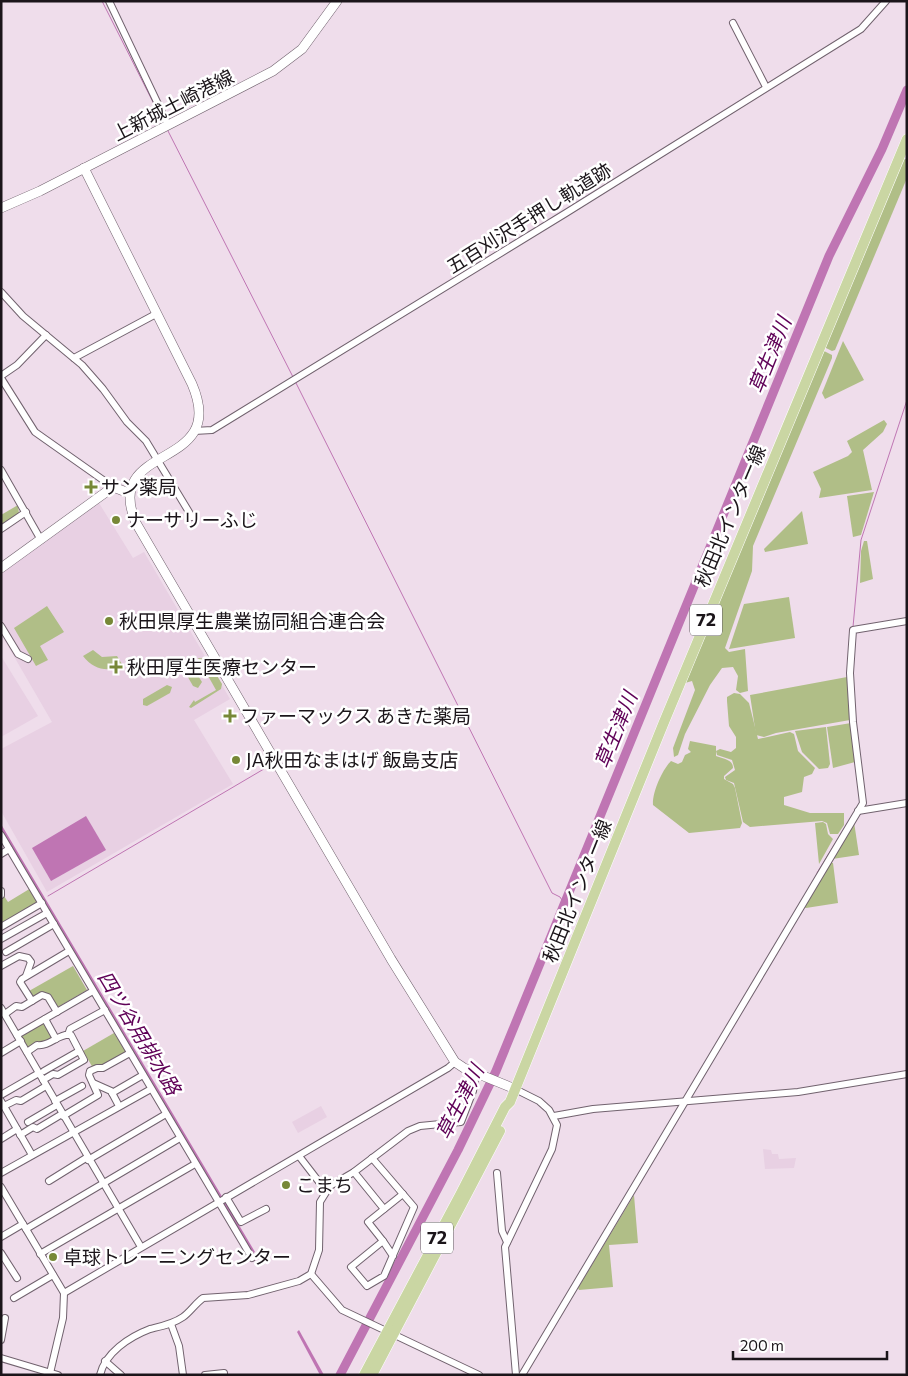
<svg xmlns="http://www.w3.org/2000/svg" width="908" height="1376" font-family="Commissioner,'Noto Sans JP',sans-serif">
<rect width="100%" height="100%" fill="#efddeb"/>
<!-- built -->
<g fill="#e8d0e3">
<path d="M99 503 133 558 144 552 230 699 194 720 233 784 47 892 1 811V749L52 722 1 634V573Z"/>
<path d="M1 656 38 716 1 737Z"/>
<path d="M321 1106 327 1117 298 1133 292 1122Z"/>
<path d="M763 1149 771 1150 772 1154H778L779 1159 796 1158 794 1168 765 1169Z"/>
</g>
<!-- green -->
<g fill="#b0be87">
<path d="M902 159H907V178L835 350 832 351 824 347Z"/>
<path d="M843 341 864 380 825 399 822 393Z"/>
<path d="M824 351 832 355V358L753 546 752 571 725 648 729 652 745 649 748 691 740 693 736 690 738 676 733 667 722 668 710 685 685 734 678 755 674 757 673 748 695 690 692 681 685 683 822 352Z"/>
<path d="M884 420 887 424 883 432 863 450 872 490 819 498 821 489 813 472 848 456 852 452 847 441Z"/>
<path d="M874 492 861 535 853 537 847 496Z"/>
<path d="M18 505 19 514 5 523H1V515Z"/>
<path d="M802 511 808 544 765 552 764 549Z"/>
<path d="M864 541H867L873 579 860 583 861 551Z"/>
<path d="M789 597 795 638 729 649 744 604Z"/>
<path d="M47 606 64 632 40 646 48 660 36 666 14 628Z"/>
<path d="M93 650 102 657 117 656 123 666C107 672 94 670 83 656Z"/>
<path d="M198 658 207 659 222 684 221 689 191 708 189 707 194 700 195 702 216 690Z"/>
<path d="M192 666 202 682 198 688 193 686 185 672 187 667Z"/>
<path d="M847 677 850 720 776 733 764 737 756 735 750 695Z"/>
<path d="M167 685 172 687 170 693 147 706 143 705V699Z"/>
<path d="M734 693 740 694 749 703 758 739 790 732 794 734 798 751 815 768 812 774 804 777 802 792 784 797V805L810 813H844V825L838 834H830L827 823 822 821 750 827 743 822 734 783 726 780 725 777 735 770 732 760 717 755 716 751 720 749 731 752 736 748V737L729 726 727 701V697Z"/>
<path d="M851 723 855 762 833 768 827 727Z"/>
<path d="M826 727 830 764 828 768 819 769 802 752 795 731Z"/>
<path d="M690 741 716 746V756C723 759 733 759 733 768L724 776V779L733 784 735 788 742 823 740 828 689 833 653 805C652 793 662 770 671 761L678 764 682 762 685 755 691 752 688 749Z"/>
<path d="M823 822 826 824 828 834 833 839 819 864 815 823Z"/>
<path d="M854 822 859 855 832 859Z"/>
<path d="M828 862 833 863 838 903 806 908 803 907Z"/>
<path d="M31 888 39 902 1 923V898L4 896 8 902Z"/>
<path d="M73 966 87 990 58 1007 50 994 41 993 33 997 29 991Z"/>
<path d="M43 1022 53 1038 27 1048 20 1036Z"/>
<path d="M114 1033 126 1052 102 1066 93 1068 83 1051Z"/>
<path d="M634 1195 638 1243 609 1245 613 1287 579 1290 578 1288Z"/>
</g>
<!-- water -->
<g fill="#bf75b3">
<path d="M86 816 106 850 51 881 32 848Z"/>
<path d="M1 824 255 1252 252 1254 1 830Z"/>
<path d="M299 1330 324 1375H320L297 1332Z"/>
</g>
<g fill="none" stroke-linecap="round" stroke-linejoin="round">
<!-- stream -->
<g stroke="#bf75b3" stroke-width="1">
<path d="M102 1 158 112"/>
<path d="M167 129 293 377"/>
<path d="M296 383 552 893 560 897 565 905"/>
<path d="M853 627 861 540 907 400"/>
<path d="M817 873 844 829"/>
<path d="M48 896 269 766"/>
</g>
<!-- river -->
<path stroke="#bf75b3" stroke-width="9" d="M340 1375 458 1150 496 1071 829 256 882 149 907 90"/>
<defs>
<g id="street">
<path d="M109 1 168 125"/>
<path d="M733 23 766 87"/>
<path d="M1 292 23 316 82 365 103 389 127 422 146 441 192 517"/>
<path d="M74 358 156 314"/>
<path d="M1 376 17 365 46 335"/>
<path d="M1 378 35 432 113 487"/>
<path d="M194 431 212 430 566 213 861 29 886 1"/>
<path d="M1 470 41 540"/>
<path d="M1 529 26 512"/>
<path d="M1 626 18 654 28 659"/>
<path d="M858 811 907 803"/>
<path d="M1 835 252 1258"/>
<path d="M1 854 9 849"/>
<path d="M1 891V895"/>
<path d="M1 927 42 903"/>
<path d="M1 939 47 913"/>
<path d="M6 952 54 924"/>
<path d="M1 966 19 956 28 958 31 962 26 976"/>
<path d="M32 1001 20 982 22 979 69 951"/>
<path d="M1 1008 39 1073 1 1095"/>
<path d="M5 1014 16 1006 22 1007 42 995 48 997 57 1012"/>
<path d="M45 1019 56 1039"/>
<path d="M17 1035 93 991"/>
<path d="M68 1035 70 1029 105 1010"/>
<path d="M27 1052 37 1045C50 1047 58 1033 71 1035L84 1060 58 1075 53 1074 43 1080"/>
<path d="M1 1053 21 1041"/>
<path d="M44 1071 79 1051"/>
<path d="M39 1073 141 1247"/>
<path d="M93 1083 111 1091 119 1106"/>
<path d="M515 1089 539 1101 549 1110 557 1125 552 1149 505 1247 516 1375"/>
<path d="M112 1093 143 1075"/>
<path d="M1 1101 32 1155"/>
<path d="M55 1101 82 1086"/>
<path d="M4 1106 16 1100 21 1101 46 1086"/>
<path d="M63 1116 98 1095 89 1075 90 1071 97 1068H103L130 1053"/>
<path d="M554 1116 593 1109 798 1092 907 1074"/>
<path d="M28 1122 57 1105"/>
<path d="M20 1135 33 1127 37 1129 62 1114"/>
<path d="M1 1139 17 1129"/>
<path d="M299 1156 326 1191"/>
<path d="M372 1158 414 1207 384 1276 367 1286 351 1267 383 1241 393 1256"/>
<path d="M88 1160 166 1114"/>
<path d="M354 1172 384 1209"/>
<path d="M1 1173 151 1089"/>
<path d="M497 1173 502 1231 507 1242"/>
<path d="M49 1181 86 1158"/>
<path d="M1 1187 64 1293 63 1318 50 1373"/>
<path d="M226 1197 241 1222 266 1209"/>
<path d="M26 1229 180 1138"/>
<path d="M1 1237 23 1224"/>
<path d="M383 1241 368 1222 403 1194"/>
<path d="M1 1253 17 1278"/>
<path d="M40 1254 195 1164"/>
<path d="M311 1274 342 1310 479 1375"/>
<path d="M64 1293 448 1068 455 1062"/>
<path d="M14 1298 53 1275"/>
<path d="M171 1324 179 1346 183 1375"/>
<path d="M1 1340 5 1318"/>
<path d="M1 1358 58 1375"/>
<path d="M105 1361 121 1375"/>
<path d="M100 1375C105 1353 129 1337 150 1329 162 1326 173 1324 183 1317 190 1312 195 1304 203 1298L248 1295 299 1281 311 1274 319 1250 320 1202 330 1186 354 1172 408 1131 420 1126 461 1122 473 1091 476 1073"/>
<path d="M205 1375 224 1373"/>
<path d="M522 1375 863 803 853 722 850 673 853 630 907 621"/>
</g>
<g id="secondary">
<path d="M84 168 192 384C230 472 101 441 136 523L391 959 455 1062 464 1068 515 1089"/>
<path d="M1 208 40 191 273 71 302 49 337 1"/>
<path d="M1 568 113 487 129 493"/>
</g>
<g id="primary">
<path d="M364 1375 461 1193 505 1107 510 1102 664 722 907 139"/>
<path d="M372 1375 500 1131"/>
</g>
</defs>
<!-- street casing -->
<use href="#street" stroke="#71626e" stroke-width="8"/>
<!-- secondary casing -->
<use href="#secondary" stroke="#71626e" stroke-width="10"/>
<!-- primary casing -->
<use href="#primary" stroke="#fff" stroke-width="11"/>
<!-- street -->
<use href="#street" stroke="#fff" stroke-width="6"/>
<!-- secondary -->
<use href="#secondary" stroke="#fff" stroke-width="9"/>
<!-- primary -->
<use href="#primary" stroke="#cad6a3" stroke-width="10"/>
</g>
<!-- markers -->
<g fill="#778837" stroke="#fff" stroke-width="2">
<path d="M88.5 479.5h5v5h5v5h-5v5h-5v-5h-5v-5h5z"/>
<circle cx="116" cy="520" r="5"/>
<circle cx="109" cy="621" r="5"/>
<path d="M113.5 659.5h5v5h5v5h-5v5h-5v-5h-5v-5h5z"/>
<path d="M227.5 708.5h5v5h5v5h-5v5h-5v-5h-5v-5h5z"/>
<circle cx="236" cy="760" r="5"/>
<circle cx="286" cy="1185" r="5"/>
<circle cx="53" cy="1257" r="5"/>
</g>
<g text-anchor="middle" stroke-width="5" stroke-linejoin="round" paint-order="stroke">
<!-- shield labels -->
<g fill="#fff" stroke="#5f5b5f" stroke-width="1">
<rect x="690" y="604.5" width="32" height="31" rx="4"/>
<rect x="421" y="1222.5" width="32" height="31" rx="4"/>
</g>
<g font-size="18" font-weight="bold" fill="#1b151a">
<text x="706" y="626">72</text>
<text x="437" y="1244">72</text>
</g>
<!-- street labels -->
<g font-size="19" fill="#1b151a" stroke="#fff">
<text transform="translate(173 105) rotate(-27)" y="7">上新城土崎港線</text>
<text transform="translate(529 218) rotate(-32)" y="7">五百刈沢手押し軌道跡</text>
<text transform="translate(730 516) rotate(-67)" y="7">秋田北インター線</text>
<text transform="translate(577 891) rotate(-68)" y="7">秋田北インター線</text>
</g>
<!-- poi labels -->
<g font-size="19" fill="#1b151a" stroke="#fff" text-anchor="start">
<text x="101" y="494">サン薬局</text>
<text x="126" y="527">ナーサリーふじ</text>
<text x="119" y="628">秋田県厚生農業協同組合連合会</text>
<text x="127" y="674">秋田厚生医療センター</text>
<text x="240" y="723">ファーマックス あきた薬局</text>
<text x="246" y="767">JA秋田なまはげ 飯島支店</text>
<text x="296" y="1192">こまち</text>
<text x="63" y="1264">卓球トレーニングセンター</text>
</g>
<!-- water labels -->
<g font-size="20" font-style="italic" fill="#5f0057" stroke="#fff">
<text transform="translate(770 355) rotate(-68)" y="7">草生津川</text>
<text transform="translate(616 730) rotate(-68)" y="7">草生津川</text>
<text transform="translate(139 1033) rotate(59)" y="7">四ツ谷用排水路</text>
<text transform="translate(460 1102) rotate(-63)" y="7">草生津川</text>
</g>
</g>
<!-- border -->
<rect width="908" height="1376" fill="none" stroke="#1b151a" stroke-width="5"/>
<!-- scale -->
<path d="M733 1351v8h154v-8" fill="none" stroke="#1b151a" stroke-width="2.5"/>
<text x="740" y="1351" font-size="15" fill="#1b151a" stroke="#ffffff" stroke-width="4" paint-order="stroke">200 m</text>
</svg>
